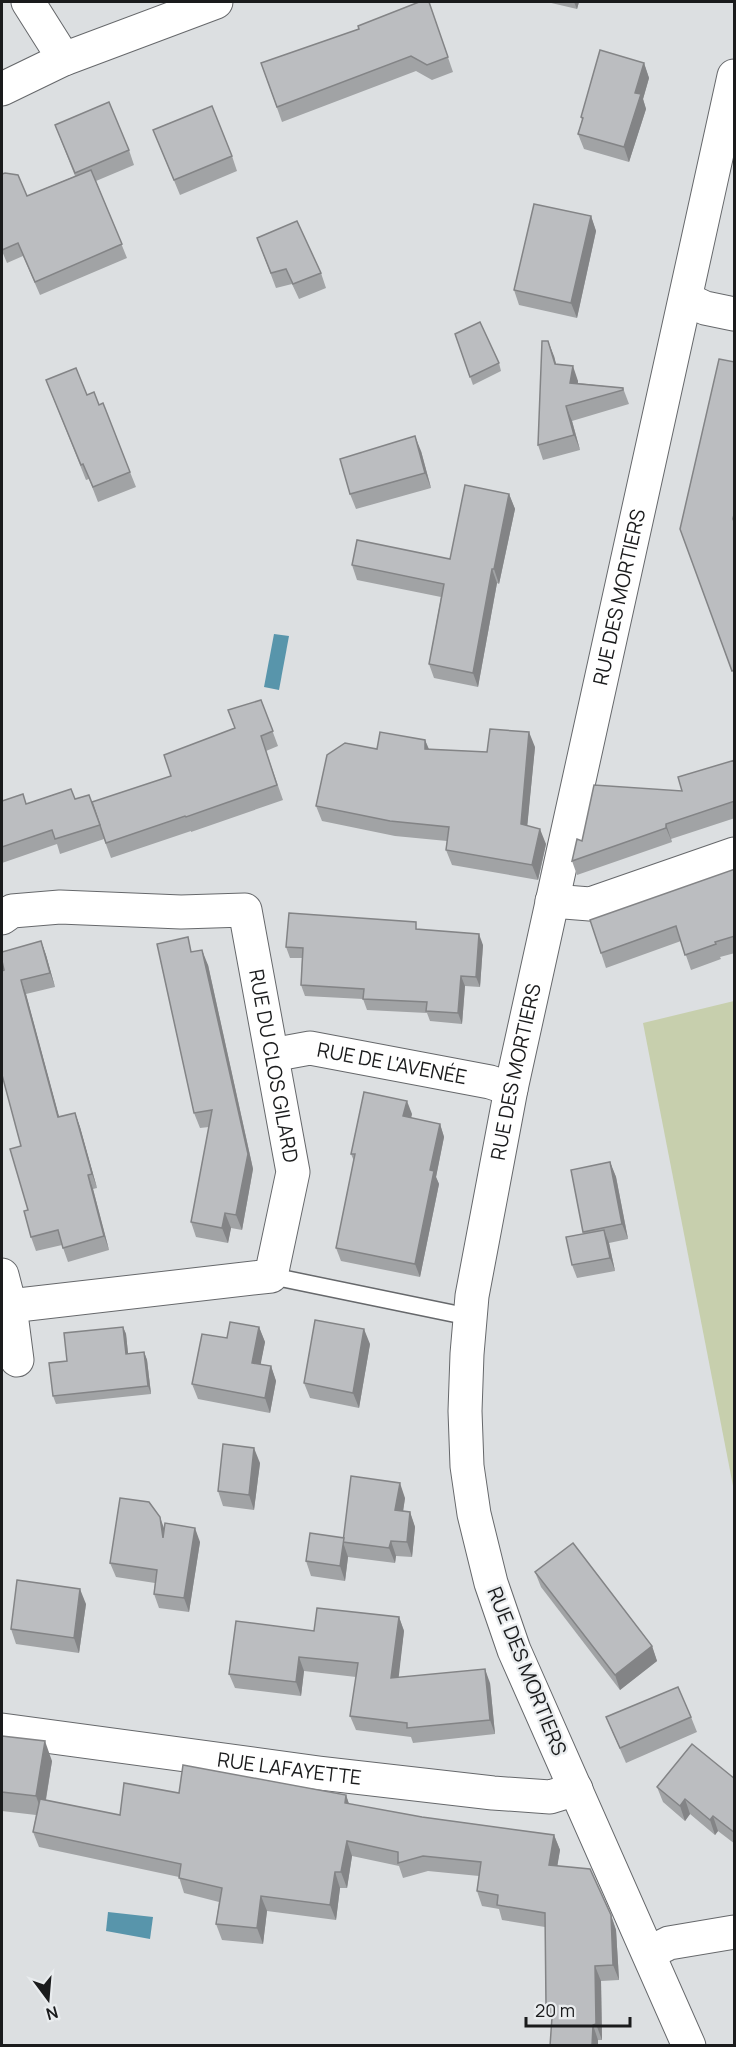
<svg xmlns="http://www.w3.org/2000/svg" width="736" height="2047" font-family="Manrope,sans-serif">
<rect width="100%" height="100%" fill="#dcdfe1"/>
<!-- green -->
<path fill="#c7cfad" d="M734 1001V1491L643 1023Z"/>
<!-- water -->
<g fill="#5895ab">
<path d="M274 634 289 636 279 690 264 687Z"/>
<path d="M108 1912 153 1917 150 1939 106 1931Z"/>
</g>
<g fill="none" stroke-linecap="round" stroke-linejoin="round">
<defs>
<path id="lane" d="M271 1276 470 1317"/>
<g id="street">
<path d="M28 2 64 59"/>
<path d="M2 89 64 59 216 2"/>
<path d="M686 299 705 308 734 314"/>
<path d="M552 901 590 904 734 854"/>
<path id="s1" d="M2 918 12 911 60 907 181 912 245 910 293 1172 271 1276 10 1306 2 1275"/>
<path id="s2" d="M272 1055 310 1048 490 1082 511 1089"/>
<path d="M10 1306 17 1360"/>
<path id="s3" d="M2 1730 319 1773 493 1793 550 1797 576 1789"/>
<path d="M649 1953 669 1943 734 1932"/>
</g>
<g id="secondary">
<path id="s4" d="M689 2046 514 1650 491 1583 474 1514 467 1466 465 1411 467 1354 472 1296 511 1089 734 76"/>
</g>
</defs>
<!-- lane casing -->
<use href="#lane" stroke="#66686b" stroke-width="19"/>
<!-- street casing -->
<use href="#street" stroke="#66686b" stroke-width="35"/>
<!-- secondary casing -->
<use href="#secondary" stroke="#66686b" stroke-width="35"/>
<!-- lane -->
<use href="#lane" stroke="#fff" stroke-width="16"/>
<!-- street -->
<use href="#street" stroke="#fff" stroke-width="33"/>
<!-- secondary -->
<use href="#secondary" stroke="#fff" stroke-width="33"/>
</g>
<!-- wall -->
<g fill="#a1a3a5">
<path d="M429 2 453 72 432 80 416 71 282 122 261 63 359 29Z"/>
<path d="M547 2H579L577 9Z"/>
<path d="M644 63 649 78 643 99 646 109 629 162 584 149 578 134 582 120 581 117Z"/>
<path d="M55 125 129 150 134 165 96 181 127 258 40 295 23 256 7 263 2 251V174L27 196 75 176Z"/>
<path d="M153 130 232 156 237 171 180 195Z"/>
<path d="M591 216 596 231 577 318 519 305 514 290Z"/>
<path d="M257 238 321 273 326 288 299 299 292 284 276 288Z"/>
<path d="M455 334 499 363 501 371 473 385Z"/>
<path d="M554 356 556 365 578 381V383L623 388 629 404 572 421 580 450 543 460 538 445Z"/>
<path d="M46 380 87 395 130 472 136 487 98 502 89 479 86 480Z"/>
<path d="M421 451 431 488 356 509 350 494Z"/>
<path d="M509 494 515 509 499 584 497 583 478 687 434 678 429 664 441 597 357 580 352 565 450 559Z"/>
<path d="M261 700 278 746 266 751 283 800 191 832V831L111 858 104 839 60 854 57 844 2 863V801L27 803 75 799 93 803 171 776 235 728Z"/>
<path d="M425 740 429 749 487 752 535 747 527 826 546 844 538 880 452 865 446 850 447 841 395 836 322 821 316 806 377 749Z"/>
<path d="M735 760V818L671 839 672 842 577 875 572 861 582 841 682 791Z"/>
<path d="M735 869V953L720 957 721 959 691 970 681 941 606 968 601 953Z"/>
<path d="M419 929 483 945 480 987 465 986 462 1024 430 1021 427 1013 367 1010 363 999 305 996 301 985 302 958H290L286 947Z"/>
<path d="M41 941 46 955 55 987 26 994 59 1117 75 1113 80 1127 97 1188 93 1189 109 1250 68 1262 62 1245 36 1251 31 1237 21 1146 4 970Z"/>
<path d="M193 952 208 965 253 1169 242 1230 231 1228 228 1243 196 1237 191 1222 209 1127 200 1128 194 1113Z"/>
<path d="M412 1114 411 1118 440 1124 444 1137 436 1177 439 1184 420 1277 341 1261 336 1248 354 1161 351 1154Z"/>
<path d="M610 1162 616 1177 628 1239 609 1243 615 1271 577 1278 572 1265 584 1234 583 1232Z"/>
<path d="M123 1327 126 1334 128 1354 144 1352 147 1360 151 1394 56 1404 53 1396 67 1361Z"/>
<path d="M259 1327 265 1342 260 1365 271 1366 276 1381 270 1413 198 1399 192 1384 227 1338Z"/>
<path d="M370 1344 359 1408 310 1398 304 1383Z"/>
<path d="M260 1463 254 1510 223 1506 218 1491Z"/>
<path d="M405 1498 403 1511 410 1512 415 1527 412 1557 396 1556 395 1563 348 1557 345 1581 311 1576 306 1561Z"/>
<path d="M164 1529 200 1542 189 1612 159 1608 154 1594 155 1583 116 1577 110 1563Z"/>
<path d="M535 1572 652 1646 657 1661 620 1690 541 1587Z"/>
<path d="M86 1604 79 1653 16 1644 11 1629Z"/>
<path d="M399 1617 404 1631 398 1677 490 1683 495 1734 413 1743 411 1737 356 1730 350 1716 356 1677 304 1671 301 1696 235 1688 229 1674 314 1631Z"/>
<path d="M606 1717H691L697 1732 626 1763Z"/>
<path d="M2 1736 52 1761 46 1800 120 1815 179 1793 346 1795 349 1804 422 1817 554 1835 560 1850 557 1866 611 1915 616 1930 619 1980 601 1981 602 2040H598L551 2019 546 2004 545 1927 502 1920 499 1909 482 1906 477 1891 479 1876 428 1871 403 1878 399 1866 352 1856 347 1888H340L336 1920 267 1911 263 1944 222 1940 216 1924 219 1902 184 1893 179 1877 39 1847 33 1832 36 1815 2 1811Z"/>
<path d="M735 1779V1844L718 1831 715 1835 690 1814 685 1821 663 1802 657 1787Z"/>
</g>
<!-- shaded-wall -->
<g fill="#838486">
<path d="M574 2H579L577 9Z"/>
<path d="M644 63 649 78 643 99 646 109 629 162 624 147 635 93Z"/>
<path d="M591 216 596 231 577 318 571 303Z"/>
<path d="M548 341 554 356 560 379 555 364Z"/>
<path d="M573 366 578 381 576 398 570 383Z"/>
<path d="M566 406 572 421 580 450 574 435Z"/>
<path d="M415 436 421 451 431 488 425 473Z"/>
<path d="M509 494 515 509 499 584 494 569Z"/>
<path d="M492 569 497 583 478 687 473 673Z"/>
<path d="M529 732 535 747 526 839 521 824Z"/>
<path d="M425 740 431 755 425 749Z"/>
<path d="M666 824 672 842 666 828Z"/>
<path d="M540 829 546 844 538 880 532 865Z"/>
<path d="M479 934 483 945 480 987 476 977Z"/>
<path d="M41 941 46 955 55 987 50 973Z"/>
<path d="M202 950 208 965 253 1169 242 1230 236 1215Z"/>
<path d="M461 976 465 986 462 1024 458 1013Z"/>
<path d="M21 980 26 994 63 1131 58 1117Z"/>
<path d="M407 1101 412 1114 408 1129 403 1116Z"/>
<path d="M75 1113 80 1127 97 1188 92 1174Z"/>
<path d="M440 1124 444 1137 436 1177 439 1184 420 1277 415 1264 430 1170Z"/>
<path d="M610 1162 616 1177 628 1239 622 1224Z"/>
<path d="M88 1175 93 1189 109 1250 104 1236Z"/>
<path d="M225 1213 231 1228 228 1243 222 1228Z"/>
<path d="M604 1230 609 1243 615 1271 610 1258Z"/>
<path d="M123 1327 126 1334 129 1362 126 1354Z"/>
<path d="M259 1327 265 1342 258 1378 252 1363Z"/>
<path d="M364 1329 370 1344 359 1408 353 1393Z"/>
<path d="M144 1352 147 1360 151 1394 148 1386Z"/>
<path d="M271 1366 276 1381 270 1413 265 1398Z"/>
<path d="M254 1448 260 1463 254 1510 249 1495Z"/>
<path d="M400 1483 405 1498 401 1525 395 1510Z"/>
<path d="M410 1512 415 1527 412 1557 407 1542Z"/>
<path d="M160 1517 165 1531 163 1538Z"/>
<path d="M195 1528 200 1542 189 1612 184 1598Z"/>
<path d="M391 1541 396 1556 395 1563 389 1548Z"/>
<path d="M343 1542 348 1557 345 1581 340 1566Z"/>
<path d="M80 1589 86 1604 79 1653 74 1638Z"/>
<path d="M399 1617 404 1631 397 1692 391 1678Z"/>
<path d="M652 1646 657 1661 620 1690 615 1675Z"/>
<path d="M299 1657 304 1671 301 1696 296 1682Z"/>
<path d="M485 1669 490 1683 495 1734 490 1720Z"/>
<path d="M45 1741 52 1761 43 1816 36 1796Z"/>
<path d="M346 1795 351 1810 345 1803Z"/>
<path d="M685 1799 690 1814 685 1821 680 1806Z"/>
<path d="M713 1816 718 1831 715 1835 710 1820Z"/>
<path d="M554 1835 560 1850 555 1880 549 1865Z"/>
<path d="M347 1841 352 1856 347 1888 341 1872Z"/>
<path d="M335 1872 340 1888 336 1920 330 1905Z"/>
<path d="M261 1896 267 1911 263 1944 257 1928Z"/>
<path d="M611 1915 616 1930 619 1980 613 1965Z"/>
<path d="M595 1966 601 1981 602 2040 596 2024Z"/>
<path d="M593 2025 598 2040V2046H592Z"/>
</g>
<!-- building -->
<g fill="#bbbdc0" stroke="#838486" stroke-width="1.5">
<path d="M419 2H429L448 57 427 65 411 56 277 107 261 63 359 29 358 26Z"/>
<path d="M600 50 644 63 635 93 641 94 624 147 578 134 583 118 581 117Z"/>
<path d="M109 102 129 150 75 173 55 125Z"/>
<path d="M212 106 232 156 174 180 153 130Z"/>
<path d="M91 170 122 244 35 282 18 243 2 250V174L5 173 18 175 27 196Z"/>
<path d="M534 204 591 216 571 303 514 290Z"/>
<path d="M297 221 321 273 293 284 286 269 271 273 257 238Z"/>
<path d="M480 322 499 363 470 377 455 334Z"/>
<path d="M542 341H548L555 364 573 366 570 383 623 388V390L566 406 574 435 538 445Z"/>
<path d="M719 359 735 362V510L733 519 735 524V670L732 671 680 529Z"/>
<path d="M76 368 87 395 94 392 99 405 103 403 130 472 93 487 83 464 81 465 46 380Z"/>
<path d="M415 436 425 473 350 494 340 459Z"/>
<path d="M465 485 509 494 494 569H492L473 673 429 664 444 584 352 565 357 540 450 559Z"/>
<path d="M261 700 273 731 261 736 277 785 186 817 185 816 106 843 92 802 171 776 164 755 235 728 228 710Z"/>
<path d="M490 729 529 732 521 824 540 829 532 865 446 850 449 827 390 821 316 806 327 755 345 743 377 749 380 732 425 740V749L487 752Z"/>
<path d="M735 760V801L666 824V828L572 861 577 839 582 841 594 785 682 791 678 777Z"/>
<path d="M71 789 75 799 89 795 100 825 55 839 52 830 2 847V801L23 794 26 804Z"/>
<path d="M735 869V936L715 942 716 944 685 955 676 926 601 953 590 920Z"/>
<path d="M289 913 416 922V929L479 934 476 977 461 976 458 1013 426 1011 427 1002 363 999 364 989 301 985 303 948 286 947Z"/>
<path d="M188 937 191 952 202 950 248 1154 236 1215 225 1213 222 1228 191 1222 212 1110 194 1113 157 944Z"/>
<path d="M41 941 50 973 21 980 58 1117 75 1113 92 1174 88 1175 104 1236 63 1248 58 1230 31 1237 24 1211 28 1210 10 1149 21 1146 2 1075V971L4 970 2 961V952Z"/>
<path d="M364 1092 407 1101 403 1116 440 1124 430 1170 434 1171 415 1264 336 1248 355 1154H351Z"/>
<path d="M610 1162 622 1224 583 1232 571 1170Z"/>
<path d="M604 1230 610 1258 572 1265 566 1237Z"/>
<path d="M315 1320 364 1329 353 1393 304 1383Z"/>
<path d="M230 1322 259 1327 252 1363 271 1366 265 1398 192 1384 202 1334 227 1338Z"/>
<path d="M123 1327 126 1354 144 1352 148 1386 53 1396 49 1363 67 1361 64 1333Z"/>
<path d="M223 1444 254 1448 249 1495 218 1491Z"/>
<path d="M351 1476 400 1483 395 1510 410 1512 407 1542 391 1541 389 1548 343 1542Z"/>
<path d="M120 1498 149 1502 160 1517 163 1538 165 1523 195 1528 184 1598 154 1594 157 1570 110 1563Z"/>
<path d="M310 1533 344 1538 340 1566 306 1561Z"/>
<path d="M573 1543 652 1646 615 1675 535 1572Z"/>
<path d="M17 1580 80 1589 74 1638 11 1629Z"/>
<path d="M317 1608 399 1617 391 1678 485 1669 490 1720 407 1728V1723L350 1716 358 1663 299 1657 296 1682 229 1674 236 1621 314 1631Z"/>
<path d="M678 1687 691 1717 620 1748 606 1717Z"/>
<path d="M2 1736 45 1741 36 1796 2 1792Z"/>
<path d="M692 1744 735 1779V1833L713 1816 710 1820 685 1799 680 1806 657 1787Z"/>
<path d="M183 1765 346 1795 345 1803 422 1817 554 1835 549 1865 590 1869 611 1915 613 1965 595 1966 596 2024 593 2025 592 2046H550L553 2003 546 2004 545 1913 497 1905 498 1895 477 1891 481 1862 423 1856 398 1863V1852L347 1841 341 1872H335L330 1905 261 1896 257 1928 216 1924 222 1888 179 1878 181 1864 33 1832 40 1799 120 1815 124 1783 179 1793Z"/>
</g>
<g text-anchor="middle" stroke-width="4.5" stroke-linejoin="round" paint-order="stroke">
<!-- street labels -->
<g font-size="20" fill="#1a1b1c" stroke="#e9ecee">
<text dy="7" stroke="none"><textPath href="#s4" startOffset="1508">RUE DES MORTIERS</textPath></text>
<text dy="7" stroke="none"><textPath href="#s2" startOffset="122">RUE DE L'AVENÉE</textPath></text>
<text dy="7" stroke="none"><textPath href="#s1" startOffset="404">RUE DU CLOS GILARD</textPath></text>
<text dy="7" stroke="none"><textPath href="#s4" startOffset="1022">RUE DES MORTIERS</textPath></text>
<text transform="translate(527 1671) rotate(68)" y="7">RUE DES MORTIERS</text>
<text dy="7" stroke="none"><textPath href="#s3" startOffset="290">RUE LAFAYETTE</textPath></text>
</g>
</g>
<!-- border -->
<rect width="736" height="2047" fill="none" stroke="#1a1b1c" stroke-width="6"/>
<!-- north arrow -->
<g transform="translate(48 1999) rotate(164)" stroke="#e9ecee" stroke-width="4.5" paint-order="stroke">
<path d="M0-4.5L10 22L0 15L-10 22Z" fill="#1a1b1c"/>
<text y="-9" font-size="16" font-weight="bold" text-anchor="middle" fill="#1a1b1c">N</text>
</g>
<!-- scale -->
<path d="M526 2017v9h104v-9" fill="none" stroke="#1a1b1c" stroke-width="3"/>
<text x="535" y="2017" font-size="18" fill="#1a1b1c" stroke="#e9ecee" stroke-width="4.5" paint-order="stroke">20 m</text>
</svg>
